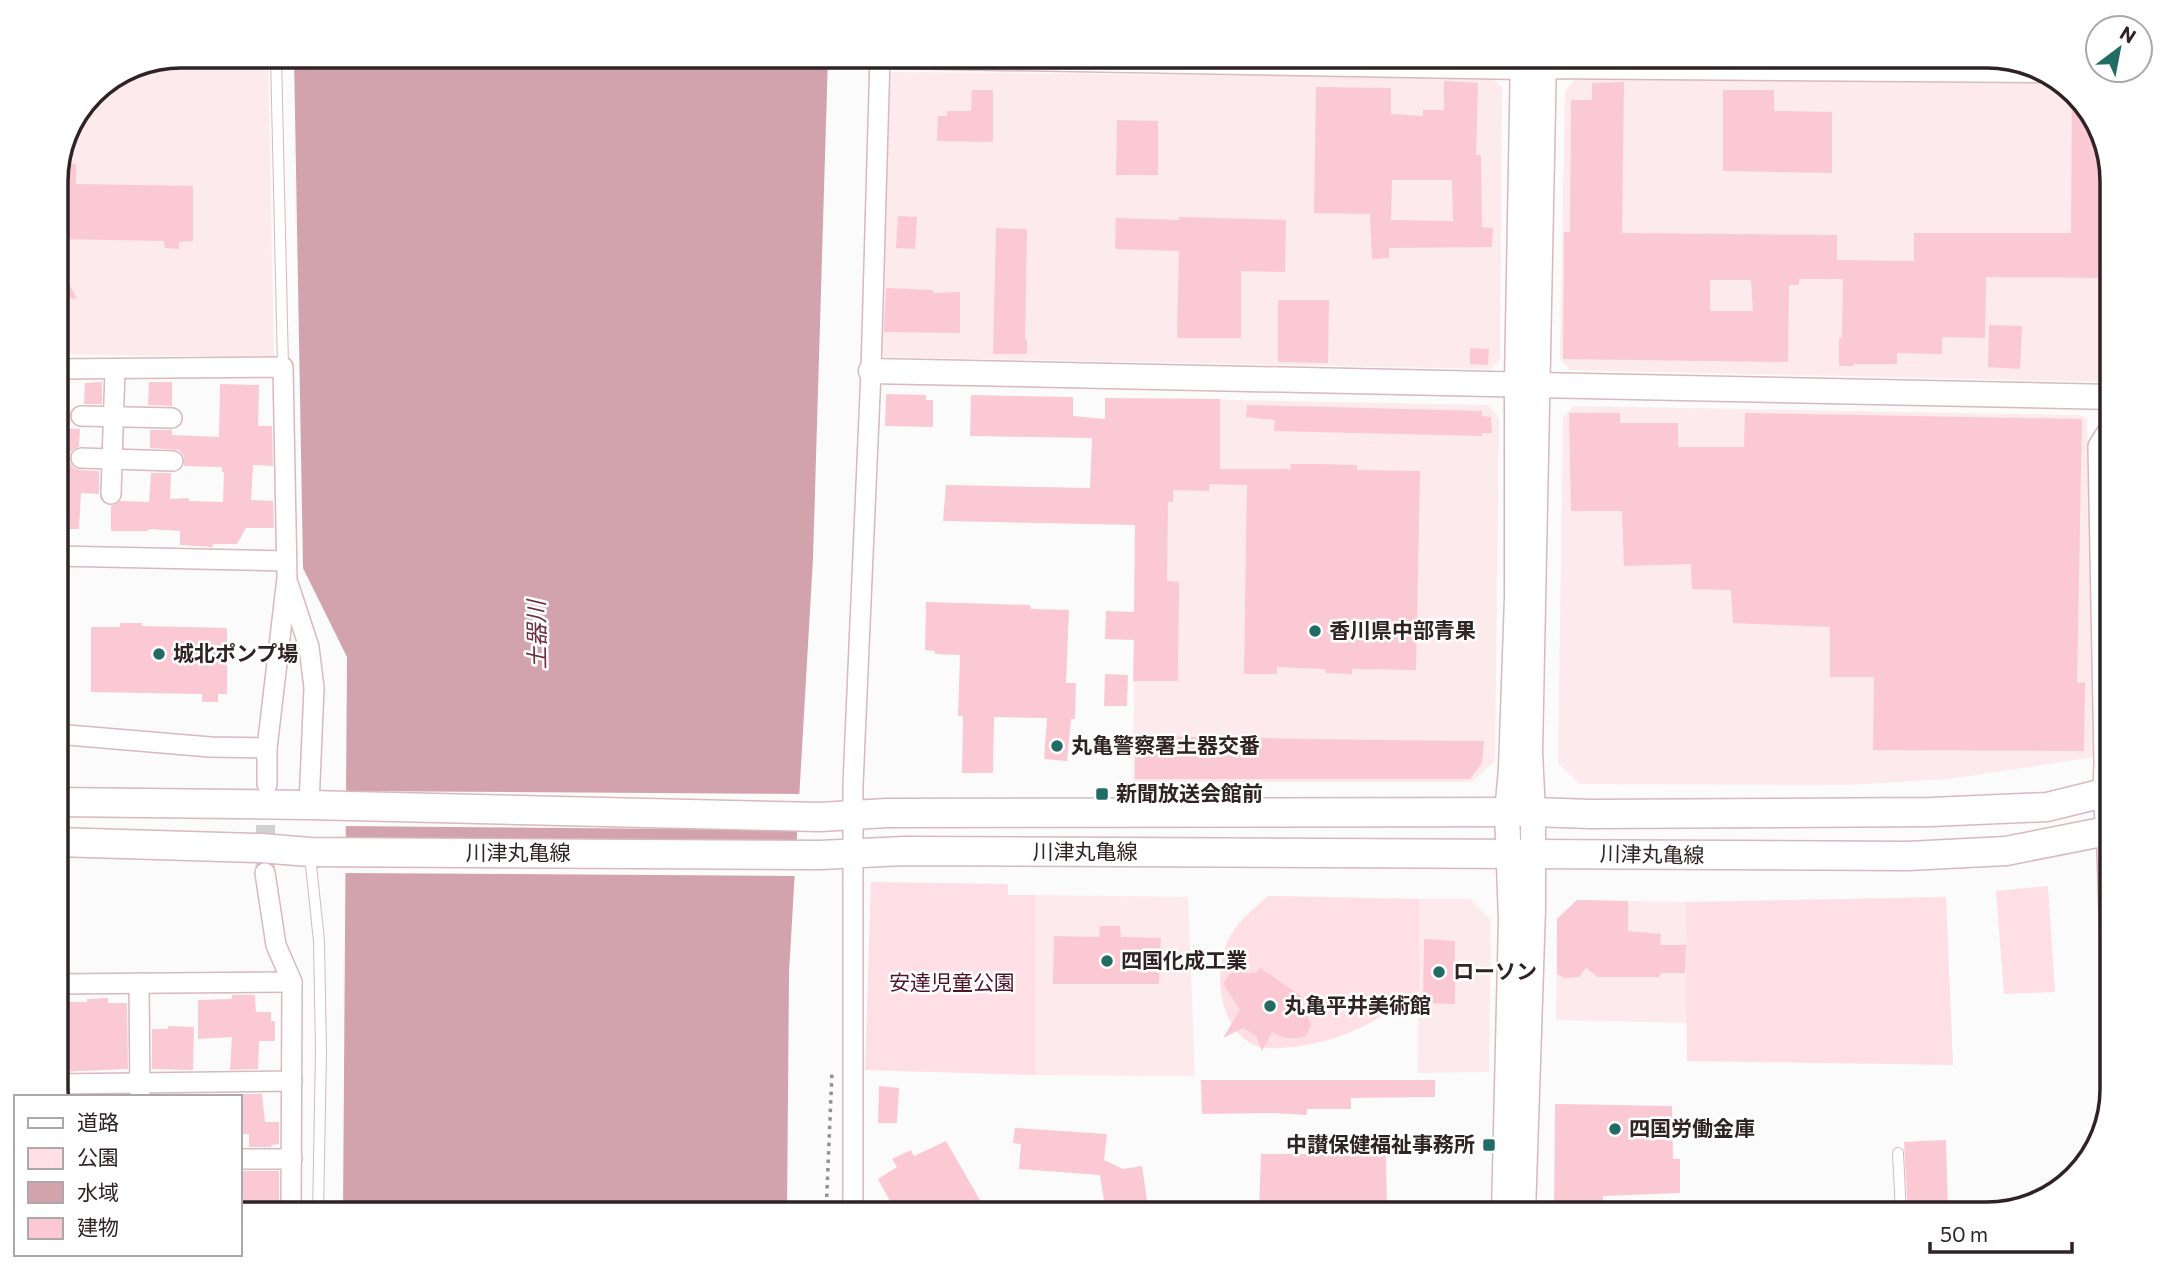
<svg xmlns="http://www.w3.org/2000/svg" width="2168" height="1270" font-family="Commissioner,'Noto Sans JP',sans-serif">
<rect width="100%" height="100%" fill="#fbfbfb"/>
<!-- built -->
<g fill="#fceaed">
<path d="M182 56H268L274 357 56 354V174L93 93 134 65Z"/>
<path d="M893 72 1492 78 1502 87 1500 360 1491 369 885 357 879 351 885 79Z"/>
<path d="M1576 79 2061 84 2095 118 2112 174V382L1570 370 1560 359 1565 90Z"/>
<path d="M1137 398 1488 405 1499 418 1495 761 1472 782H1133Z"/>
<path d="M1574 406 2080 415 2087 419 2095 757 1949 779 1848 785 1580 784 1558 763 1563 417Z"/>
<path d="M1035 895 1188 897 1195 1076 1035 1075Z"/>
<path d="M1419 899H1470L1491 920 1489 1072 1418 1073Z"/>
<path d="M1577 900 1686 902 1687 1023 1556 1020 1557 919Z"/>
</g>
<!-- green -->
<g fill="#fedfe5">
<path d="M871 882 1006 884 1008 886V895H1035V1075L865 1070Z"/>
<path d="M2048 886 2055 992 2004 994 1996 891Z"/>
<path d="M1268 896 1419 899V991C1381 1020 1341 1042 1292 1047 1282 1048 1270 1049 1260 1047 1218 1035 1211 968 1231 935 1239 920 1255 908 1268 896Z"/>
<path d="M1946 897 1953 1065 1687 1061 1686 902Z"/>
</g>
<!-- water -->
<path fill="#d2a3ac" d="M294 56H828L813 558 789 973 787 1214H343L347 657 303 568Z"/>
<!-- pier -->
<g fill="#fbfbfb">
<path d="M342 791 803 794 801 830 342 826Z"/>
<path d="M342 840 800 843 798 876 342 873Z"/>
</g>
<!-- building -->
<g fill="#fbc9d3" fill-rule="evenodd">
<path d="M1444 81 1478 83 1476 155H1481L1482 227 1493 228 1492 247 1389 248V258L1372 259 1370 214 1314 213 1316 87 1391 88V114L1423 116V110H1444ZM1392 180H1452L1453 221 1391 220Z"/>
<path d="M1624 82 1622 233 1837 235V260L1914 261V233H2071L2072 96 2095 118 2112 174V278L1986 277 1985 338 1942 337V354L1897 353V364H1854V366H1839V338H1842L1843 279H1799V285H1789L1788 362 1563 359 1564 232H1570L1571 100H1592V83ZM1710 280H1751L1753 311H1710Z"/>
<path d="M972 90H993V142L937 141 938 116H947V111H971Z"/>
<path d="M1723 90H1774V111L1832 112V173L1723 171Z"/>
<path d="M1117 120 1158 121V175H1116Z"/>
<path d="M61 163 76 164V184L193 186V241L179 242V249L165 248 164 241 56 239V174Z"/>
<path d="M898 216 917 217 915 249 896 248Z"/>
<path d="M1179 217 1286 220 1285 272 1241 271V338H1177L1179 251 1115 249 1116 218 1179 220Z"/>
<path d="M996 228 1027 229 1025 339H1027V354H993Z"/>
<path d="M56 284H69L77 299 70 298V302H56Z"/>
<path d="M886 288 933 290V293L960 292V333L884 332Z"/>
<path d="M1278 300H1329L1328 363 1278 362Z"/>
<path d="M1989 325 2022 326 2020 369 1988 367Z"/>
<path d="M1470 348 1489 349 1488 365 1470 364Z"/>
<path d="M102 382V404H84L85 383Z"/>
<path d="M149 382H172V406L148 405Z"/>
<path d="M220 384 259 385 258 426H272L273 466 253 465 251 500 273 501 274 528H246L237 544H213V547L180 545V531L149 529 148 531H111V506L120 501 149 502 151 473H171L170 499 189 498V501L223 502 224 472H222V467L184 466V456L179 450 150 448V430H172V435L219 437Z"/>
<path d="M886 394 926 395V400H933V427L885 426Z"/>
<path d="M971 395 1073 397V416L1105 419V398L1220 399V469H1291L1290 464H1314L1357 465V470L1420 471 1416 670 1352 669V674L1326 673 1325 669 1277 667V674H1244L1247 485 1209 484V491L1173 490V502H1168L1167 581 1179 582 1178 681H1133L1134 640 1105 639 1106 611 1134 612 1135 525 943 521 946 485 1090 488 1092 438 970 436Z"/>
<path d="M1247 405 1482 411V416L1491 417 1492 433H1482V436L1274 431 1275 420 1246 417Z"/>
<path d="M1569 413H1620V423H1678V447H1744L1745 413 2082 419 2077 683 2085 682 2084 751 1873 750 1874 677H1830V627L1733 623 1731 590 1692 589 1691 564 1624 566 1622 511H1571Z"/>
<path d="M57 428 80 429 79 446 71 451 69 457 70 463 74 468 81 470 99 471V494L81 493 79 529H56Z"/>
<path d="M926 602 1030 605 1031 609 1069 610 1066 683H1076L1075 719H1071L1067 761 1044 759 1047 718 994 717 993 773H962L963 716H958L960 655 935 654V651L925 650Z"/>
<path d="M120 623H142V626L227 628V694H218V702H202V694L91 692V627H120Z"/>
<path d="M1105 674 1128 675 1127 706H1104Z"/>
<path d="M1135 736 1375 740 1484 741 1482 763 1470 779H1135Z"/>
<path d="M1577 900 1628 901V931L1661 934 1660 945H1686L1685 973H1661L1659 977H1598L1586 968 1579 977 1564 978 1557 974V919Z"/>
<path d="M1100 926H1120L1121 937 1161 938 1159 984H1053L1054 936 1099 937Z"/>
<path d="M1424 939 1455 941V1004L1423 1003Z"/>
<path d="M1260 968 1304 998 1301 1004 1311 1024 1307 1035 1300 1038H1286L1272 1032 1262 1051 1256 1036 1243 1028 1223 1038 1240 1010 1227 990 1224 984 1226 979 1230 974 1234 972 1256 973Z"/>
<path d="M232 995H255L256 1012H271V1021H275V1041H259L258 1069 230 1070 232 1037 198 1039V1000L232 999Z"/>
<path d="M108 998V1003H127L128 1069 56 1072V1049H60L61 1002H87V999Z"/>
<path d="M168 1026 194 1027 193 1070 152 1069V1029H168Z"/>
<path d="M1201 1080H1435V1097L1351 1098V1109H1307V1115L1271 1113 1202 1114Z"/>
<path d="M879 1086 899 1088 897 1123H878Z"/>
<path d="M228 1094H262L265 1122H279V1144L271 1145 272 1147H249V1134H241L240 1097H228Z"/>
<path d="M1555 1104 1672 1106 1673 1159H1680V1193L1603 1196V1214H1554Z"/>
<path d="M1015 1128 1107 1134 1104 1160 1123 1169 1142 1166 1149 1214H1106L1100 1175 1019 1169 1021 1144 1013 1143Z"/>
<path d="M1946 1140 1948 1214H1908L1904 1142Z"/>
<path d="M946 1141 988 1214H897L878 1179 897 1167 892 1159 911 1150 914 1156Z"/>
<path d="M1261 1154H1386L1387 1214H1259Z"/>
<path d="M240 1171H279V1213L240 1214Z"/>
</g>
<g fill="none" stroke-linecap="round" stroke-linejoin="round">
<!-- minor-tunnel -->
<path stroke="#d2d0d0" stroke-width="19" stroke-dasharray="19 10" stroke-linecap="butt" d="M265 873 266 794"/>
<defs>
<g id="service">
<path d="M276 56 283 367"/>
<path d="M310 856 319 941 321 1051 318 1214"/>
<path d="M1898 1153 1901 1214"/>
</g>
<g id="minor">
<path d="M56 369 283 367 287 578 267 748V784"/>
<path d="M81 416 172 418"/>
<path d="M2112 424 2098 446 2104 762 2103 794 2107 849 2112 1005"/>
<path d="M81 458 173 461"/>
<path d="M111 494 115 369"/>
<path d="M56 556 286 561"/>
<path d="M289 586 309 647 314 688 309 805"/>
<path d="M56 734 210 747 267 748"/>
<path d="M265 873 276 945 292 982 291 1214"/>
<path d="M139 983 140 1097"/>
<path d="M56 984 292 982"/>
<path d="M56 1084 292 1081"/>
<path d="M240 1159H292"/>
<path d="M853 1214V785L871 371 880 56"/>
</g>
<g id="tertiary">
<path d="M897 56 1523 67 1544 66 2039 70"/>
<path d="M871 371 2112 397"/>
<path d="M1504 1214 1511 919 1507 813 1511 769 1517 598V383L1523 56"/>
<path d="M1523 1214 1533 908V812L1530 753 1544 56"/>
</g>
<g id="secondary">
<path d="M56 802 309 805 820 817 887 813 1533 812 1591 814 1931 812 2047 807 2112 791"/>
<path d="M56 842 260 848 310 852 820 855 904 851 1908 856 2006 851 2112 830"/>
</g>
</defs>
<!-- service casing -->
<use href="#service" stroke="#d9b8be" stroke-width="12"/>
<!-- minor casing -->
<use href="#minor" stroke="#d9b8be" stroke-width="22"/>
<!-- tertiary casing -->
<use href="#tertiary" stroke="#d9b8be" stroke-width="27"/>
<!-- secondary casing -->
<use href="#secondary" stroke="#d9b8be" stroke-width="31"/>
<!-- path -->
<path stroke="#958f90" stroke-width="3.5" stroke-dasharray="3.5 5" stroke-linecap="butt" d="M826 1214 832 1072"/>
<!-- service -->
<use href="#service" stroke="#fff" stroke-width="10"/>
<!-- minor -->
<use href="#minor" stroke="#fff" stroke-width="19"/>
<!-- tertiary -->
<use href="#tertiary" stroke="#fff" stroke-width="24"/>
<!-- secondary -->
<use href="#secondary" stroke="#fff" stroke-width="28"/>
</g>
<!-- markers -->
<g fill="#236c64" stroke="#fff" stroke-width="2.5">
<circle cx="1315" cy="631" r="7"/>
<circle cx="159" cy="654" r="7"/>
<circle cx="1057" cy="746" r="7"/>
<rect x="1095" y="787" width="14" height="14" rx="3.5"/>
<circle cx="1107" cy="961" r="7"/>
<circle cx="1439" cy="972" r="7"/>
<circle cx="1270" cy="1006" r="7"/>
<circle cx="1615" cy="1129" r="7"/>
<rect x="1482" y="1138" width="14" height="14" rx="3.5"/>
</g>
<g text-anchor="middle" stroke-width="5" stroke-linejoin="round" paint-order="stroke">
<!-- poi labels -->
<g font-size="21" font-weight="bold" fill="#2f2325" stroke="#fff" text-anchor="start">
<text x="1329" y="638">香川県中部青果</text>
<text x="173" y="661">城北ポンプ場</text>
<text x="1071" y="753">丸亀警察署土器交番</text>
<text x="1116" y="801">新聞放送会館前</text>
<text x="1121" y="968">四国化成工業</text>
<text x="1453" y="979">ローソン</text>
<text x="1284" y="1013">丸亀平井美術館</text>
<text x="1629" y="1136">四国労働金庫</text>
<text x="1475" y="1152" text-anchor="end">中讃保健福祉事務所</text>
</g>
<!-- street labels -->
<g font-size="21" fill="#2f2325" stroke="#fff">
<text x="1085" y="859">川津丸亀線</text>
<text x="518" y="860">川津丸亀線</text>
<text transform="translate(1652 855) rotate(1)" y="7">川津丸亀線</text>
</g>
<!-- park labels -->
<g font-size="21" fill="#4e1426" stroke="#fff">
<text x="952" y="990">安達児童公園</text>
</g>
<!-- water labels -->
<g font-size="23" font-style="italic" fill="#6d3141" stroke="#fff">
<text transform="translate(537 635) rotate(-91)" y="8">土器川</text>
</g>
</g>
<!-- crop -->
<path d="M0 0H2168V1270H0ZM181 68H1987A113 113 0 0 1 2100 181V1089A113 113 0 0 1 1987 1202H181A113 113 0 0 1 68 1089V181A113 113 0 0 1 181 68Z" fill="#fff" fill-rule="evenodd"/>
<path fill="none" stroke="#2f2325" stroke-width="3.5" d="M181 68H1987A113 113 0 0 1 2100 181V1089A113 113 0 0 1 1987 1202H181A113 113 0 0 1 68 1089V181A113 113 0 0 1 181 68Z"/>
<!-- legend -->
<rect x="14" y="1095" width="228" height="161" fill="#ffffff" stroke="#aca7a8" stroke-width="2"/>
<rect x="28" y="1118" width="35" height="10" fill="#ffffff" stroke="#aca7a8" stroke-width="2"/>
<text x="77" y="1130" font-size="21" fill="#2f2325">道路</text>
<rect x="28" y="1148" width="35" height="21" fill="#fedfe5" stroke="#aca7a8" stroke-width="2"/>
<text x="77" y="1165" font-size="21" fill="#2f2325">公園</text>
<rect x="28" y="1182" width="35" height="21" fill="#d2a3ac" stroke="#aca7a8" stroke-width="2"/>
<text x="77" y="1200" font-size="21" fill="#2f2325">水域</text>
<rect x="28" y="1218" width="35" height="21" fill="#fbc9d3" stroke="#aca7a8" stroke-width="2"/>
<text x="77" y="1235" font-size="21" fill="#2f2325">建物</text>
<!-- north arrow -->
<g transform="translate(2119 49) rotate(32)"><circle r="33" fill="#ffffff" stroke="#aca7a8" stroke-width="2"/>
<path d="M0-5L12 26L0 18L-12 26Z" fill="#236c64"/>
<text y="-10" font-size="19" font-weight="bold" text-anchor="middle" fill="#2f2325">N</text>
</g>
<!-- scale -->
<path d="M1930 1242v10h142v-10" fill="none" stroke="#2f2325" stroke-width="3.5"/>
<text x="1940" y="1242" font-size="21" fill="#2f2325" stroke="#ffffff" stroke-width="5" paint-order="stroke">50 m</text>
</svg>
